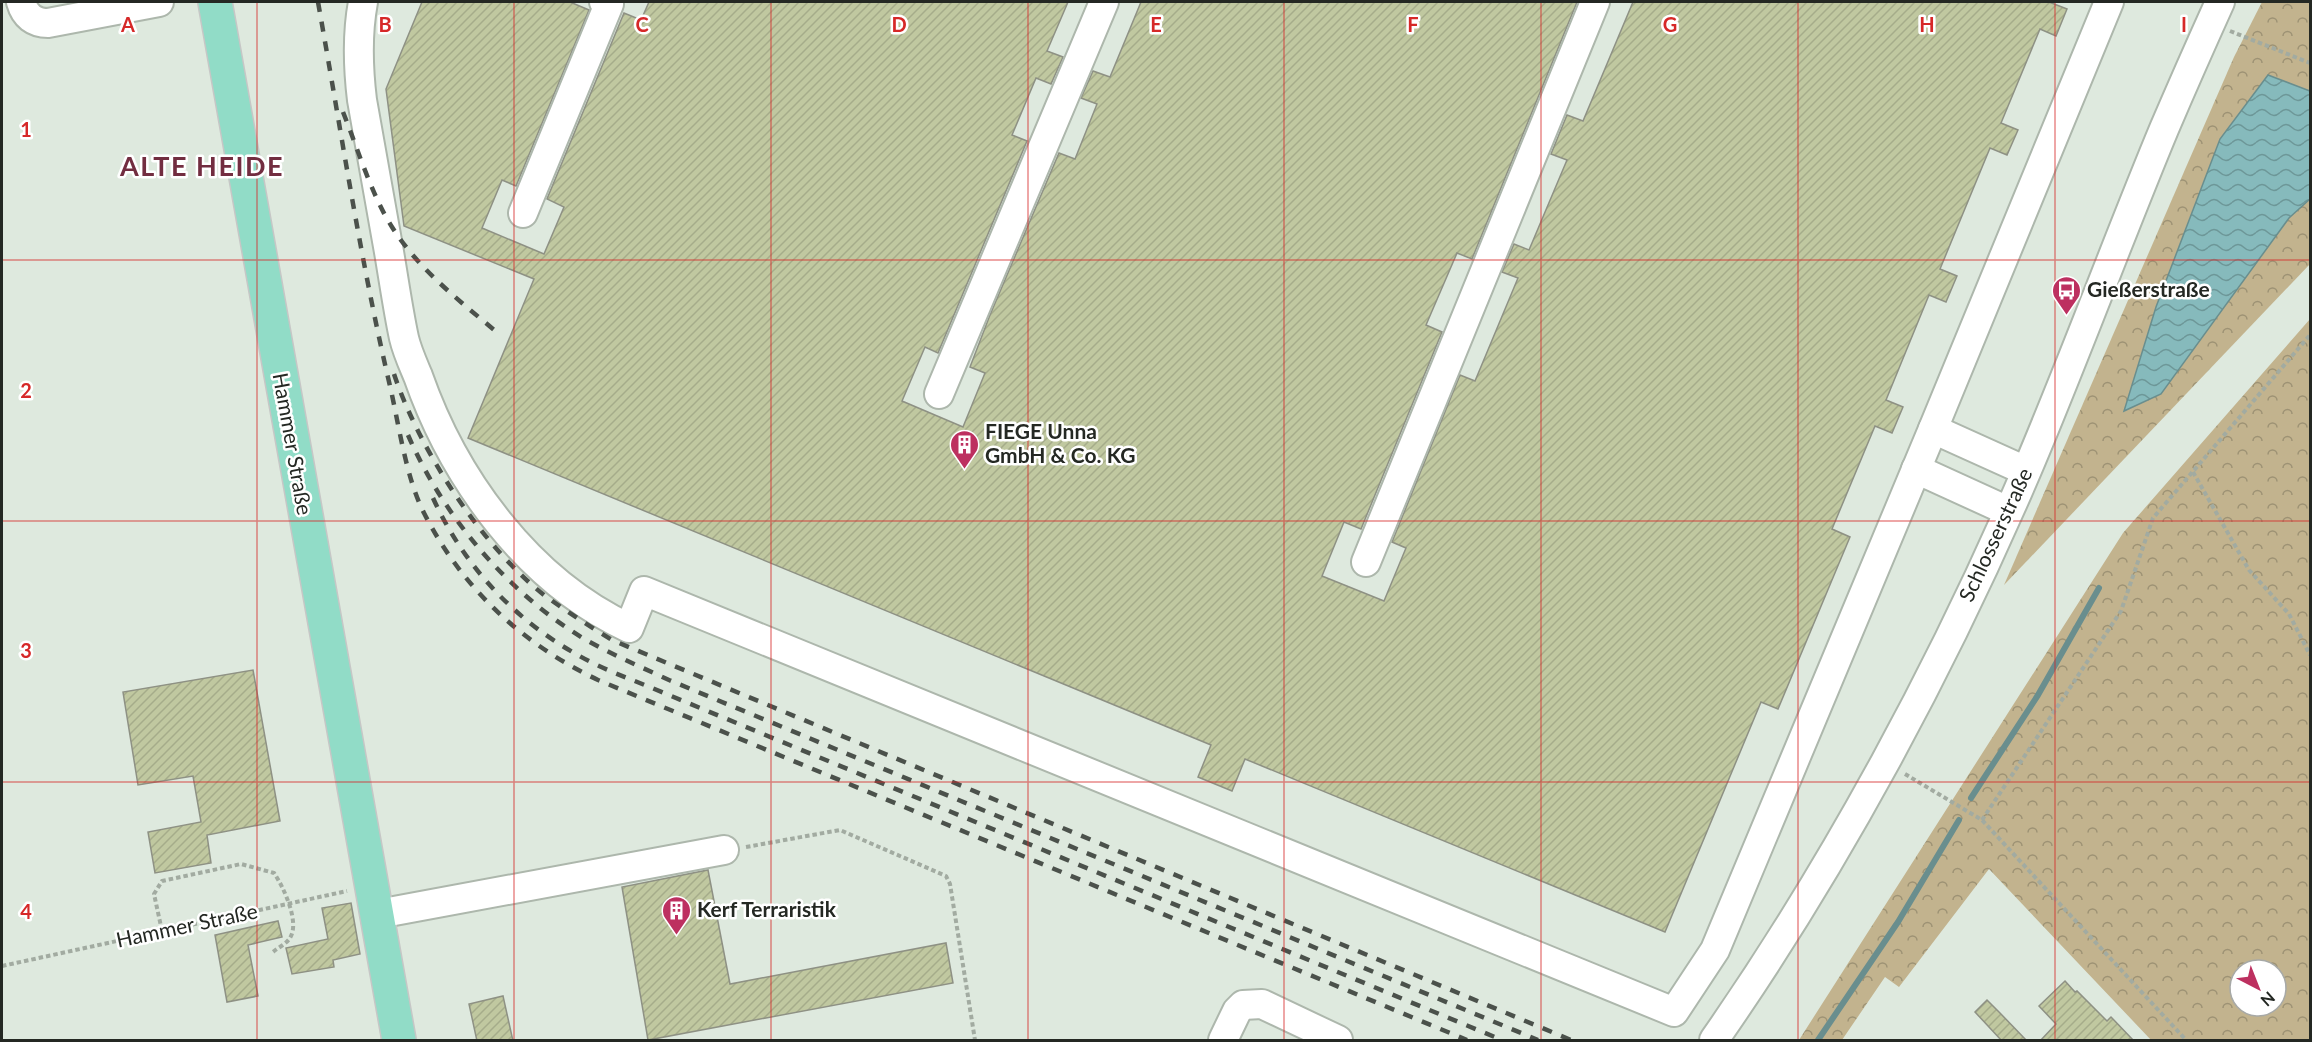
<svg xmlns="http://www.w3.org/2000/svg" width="2312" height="1042" font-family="Lato,sans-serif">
<defs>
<pattern id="forest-crowns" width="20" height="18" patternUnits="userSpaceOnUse" patternTransform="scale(1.5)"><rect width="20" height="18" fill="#c2b38e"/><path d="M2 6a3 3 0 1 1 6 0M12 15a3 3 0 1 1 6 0" fill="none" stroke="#9d9274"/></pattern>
<pattern id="water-waves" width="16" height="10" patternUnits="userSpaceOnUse" patternTransform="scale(1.5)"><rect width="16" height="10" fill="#86babc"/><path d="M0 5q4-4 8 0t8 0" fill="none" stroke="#6d9798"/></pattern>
<pattern id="building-hatch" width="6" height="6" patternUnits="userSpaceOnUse" patternTransform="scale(1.5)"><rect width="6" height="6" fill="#c0c8a0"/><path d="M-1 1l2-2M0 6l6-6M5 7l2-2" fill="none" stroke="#a5ac8a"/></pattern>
</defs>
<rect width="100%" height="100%" fill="#dee9de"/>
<!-- forest -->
<g fill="url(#forest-crowns)" fill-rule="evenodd">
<path d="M2262 2H2310V264L2004 585 2234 57Z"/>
<path d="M2310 319V1040H2151L1989 869 1899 987 1885 977 1842 1040H1799L2123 533ZM2240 970H2276V1006H2240Z"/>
</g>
<!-- water -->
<path fill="url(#water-waves)" stroke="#698e8e" stroke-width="1.5" d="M2268 75 2310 91V199L2289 218 2161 394 2124 411 2156 307 2220 139Z"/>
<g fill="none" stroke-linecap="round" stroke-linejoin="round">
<!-- stream -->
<g stroke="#698e8e" stroke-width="6">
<path d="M1971 798 2038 695 2099 588"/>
<path d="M1818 1040 1898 922 1959 820"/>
</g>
</g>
<!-- building -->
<g fill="url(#building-hatch)" stroke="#8e9184" stroke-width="1.5">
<path d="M422 2H570L589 10 516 186 502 180 482 228 544 254 564 207 547 199 624 13 641 20 649 2H1068L1047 51 1063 57 1051 84 1036 78 1012 135 1027 141 938 353 925 347 902 401 963 427 985 373 970 367 990 315 1059 153 1075 159 1097 104 1081 98 1093 71 1110 77 1141 2H1577L1472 259 1457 253 1426 325 1442 332 1361 529 1344 522 1322 576 1384 601 1406 548 1392 542 1460 375 1475 381 1518 278 1502 272 1514 244 1529 250 1567 160 1551 154 1567 115 1583 121 1633 2H2049L2067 9 2056 36 2040 29 2001 123 2018 130 2007 155 1990 148 1940 269 1957 276 1946 302 1929 295 1886 400 1903 407 1892 433 1875 426 1832 529 1850 537 1778 709 1761 702 1665 932 1245 759 1232 791 1198 777 1211 745 468 438 534 279 404 226 386 89Z"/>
<path d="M253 670 280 821 207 835 211 863 155 873 148 832 201 822 193 776 138 785 123 692Z"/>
<path d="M708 870 730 984 946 943 953 983 648 1040 622 887Z"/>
<path d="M351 903 360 954 333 960 334 967 292 974 286 948 328 939 322 908Z"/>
<path d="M278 921 282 937 248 945 258 996 227 1002 215 935Z"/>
<path d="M2065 981 2075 992 2077 991 2107 1021 2111 1017 2134 1041H2040L2056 1024 2039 1006Z"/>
<path d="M503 996 513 1041H477L469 1004Z"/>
<path d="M1987 1000 2000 1013 2027 1041H2002L1975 1012Z"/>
</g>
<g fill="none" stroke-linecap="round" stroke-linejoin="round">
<defs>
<g id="minor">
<path d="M21 2C25 16 34 23 48 23L159 2"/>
<path d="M363 2C357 34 358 67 362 100 371 151 380 201 389 252 394 281 398 310 404 338 407 351 413 364 418 376 454 479 528 581 629 628L644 591 1674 1012 1715 950 1933 429 2109 2"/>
<path d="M523 213 609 4 604 2"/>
<path d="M939 394 1104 2"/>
<path d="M1933 429 2026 471"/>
<path d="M1916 469 2008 511"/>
<path d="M1366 562 1595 2"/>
<path d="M378 914 724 850"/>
<path d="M1223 1040 1237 1011 1243 1005 1262 1004 1338 1040"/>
<path d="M1714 1040C1836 865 1943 666 2027 470 2075 357 2117 242 2164 129 2182 87 2201 44 2220 2"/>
</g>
<path id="major" d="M215 2 399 1040"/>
</defs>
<!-- minor casing -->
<use href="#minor" stroke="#adb7ac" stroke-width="32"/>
<!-- major casing -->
<use href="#major" stroke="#c6c7c6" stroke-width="36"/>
<!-- path -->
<g stroke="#a2aba1" stroke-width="4" stroke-dasharray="4.5 3" stroke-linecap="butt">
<path d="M2230 31 2310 63"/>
<path d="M2193 472 2249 570 2289 614 2310 655"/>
<path d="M1905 774 1982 820 2186 1040"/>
<path d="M1982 820 2121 611 2153 518 2310 335"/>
<path d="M746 847 840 830 946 876 950 884 975 1040"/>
<path d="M162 931 154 894 162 881 241 864 274 873C283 886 299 920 291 936 288 943 279 947 273 952"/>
<path d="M2 966 347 891"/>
</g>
<!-- minor -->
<use href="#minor" stroke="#fff" stroke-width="28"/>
<!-- major -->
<use href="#major" stroke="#91dcc7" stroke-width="33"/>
<!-- rail -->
<g stroke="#4b514b" stroke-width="4.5" stroke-dasharray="10 10" stroke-linecap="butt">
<path d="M318 2C341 130 360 259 390 386 399 425 406 478 424 513 462 588 522 644 598 680L1467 1040"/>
<path d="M343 112C357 147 372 196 392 227 419 270 461 302 499 334"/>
<path d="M394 374C419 449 481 545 544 595 566 611 589 626 612 640L1571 1040"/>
<path d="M408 435C444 518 509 594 586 640 613 655 641 667 669 680L1538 1040"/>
<path d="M433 498C463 564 512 618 576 654 603 670 634 680 664 693L1502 1040"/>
</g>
</g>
<!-- grid -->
<path fill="none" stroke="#d62828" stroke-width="1.5" stroke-opacity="0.55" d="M257 2V1040M514 2V1040M771 2V1040M1028 2V1040M1284 2V1040M1541 2V1040M1798 2V1040M2055 2V1040M2 260H2310M2 521H2310M2 782H2310"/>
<!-- icons -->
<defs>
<symbol id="bus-pin" viewBox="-11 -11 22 30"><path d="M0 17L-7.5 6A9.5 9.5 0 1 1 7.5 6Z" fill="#bd3060" stroke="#fff"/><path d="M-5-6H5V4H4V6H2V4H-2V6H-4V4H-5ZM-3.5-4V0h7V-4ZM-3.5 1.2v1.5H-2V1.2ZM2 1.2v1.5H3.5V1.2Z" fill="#fff"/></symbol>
<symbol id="building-pin" viewBox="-11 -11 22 30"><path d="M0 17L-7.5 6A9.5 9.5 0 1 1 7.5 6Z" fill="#bd3060" stroke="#fff"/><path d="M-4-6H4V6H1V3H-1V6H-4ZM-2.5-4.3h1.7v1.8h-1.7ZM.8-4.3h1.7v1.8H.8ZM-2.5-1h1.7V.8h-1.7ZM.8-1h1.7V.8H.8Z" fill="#fff"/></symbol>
</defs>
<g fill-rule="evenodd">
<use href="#bus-pin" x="2050" y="274" width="33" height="45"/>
<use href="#building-pin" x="948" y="428" width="33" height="45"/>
<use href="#building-pin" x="660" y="894" width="33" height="45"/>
</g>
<g text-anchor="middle" stroke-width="5" stroke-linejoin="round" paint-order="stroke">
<!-- poi labels -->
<g font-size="21" font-weight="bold" fill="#242823" stroke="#fff" text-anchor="start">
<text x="2087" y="297">Gießerstraße</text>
<text x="985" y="439">FIEGE Unna<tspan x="985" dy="24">GmbH &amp; Co. KG</tspan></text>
<text x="697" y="917">Kerf Terraristik</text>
</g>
<!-- street labels -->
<g font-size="21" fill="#242823" stroke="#fff">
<text transform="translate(292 444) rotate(80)" y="7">Hammer Straße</text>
<text transform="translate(1996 535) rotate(-65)" y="7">Schlosserstraße</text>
<text transform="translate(187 926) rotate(-12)" y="7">Hammer Straße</text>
</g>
<!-- district labels -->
<g font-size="27" font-weight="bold" letter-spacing="1.5" fill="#722d40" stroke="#fff">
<text x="202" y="176">ALTE HEIDE</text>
</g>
</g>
<g font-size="20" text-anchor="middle" font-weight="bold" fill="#d62828" stroke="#fff" stroke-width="5" stroke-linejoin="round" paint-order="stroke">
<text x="128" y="32">A</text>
<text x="385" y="32">B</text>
<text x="642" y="32">C</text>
<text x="899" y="32">D</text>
<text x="1156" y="32">E</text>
<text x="1413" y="32">F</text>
<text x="1670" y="32">G</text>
<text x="1927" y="32">H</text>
<text x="2184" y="32">I</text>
<text x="26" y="137">1</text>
<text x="26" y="398">2</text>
<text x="26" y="658">3</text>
<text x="26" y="919">4</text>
</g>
<!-- border -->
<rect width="2312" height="1042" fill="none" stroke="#242823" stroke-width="6"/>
<!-- north arrow -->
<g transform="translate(2258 988) rotate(138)"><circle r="28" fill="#ffffff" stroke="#a7a9a7" stroke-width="1.5"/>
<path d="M0-4.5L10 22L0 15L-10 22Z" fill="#bd3060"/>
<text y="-9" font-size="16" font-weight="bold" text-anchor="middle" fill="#242823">N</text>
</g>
</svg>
